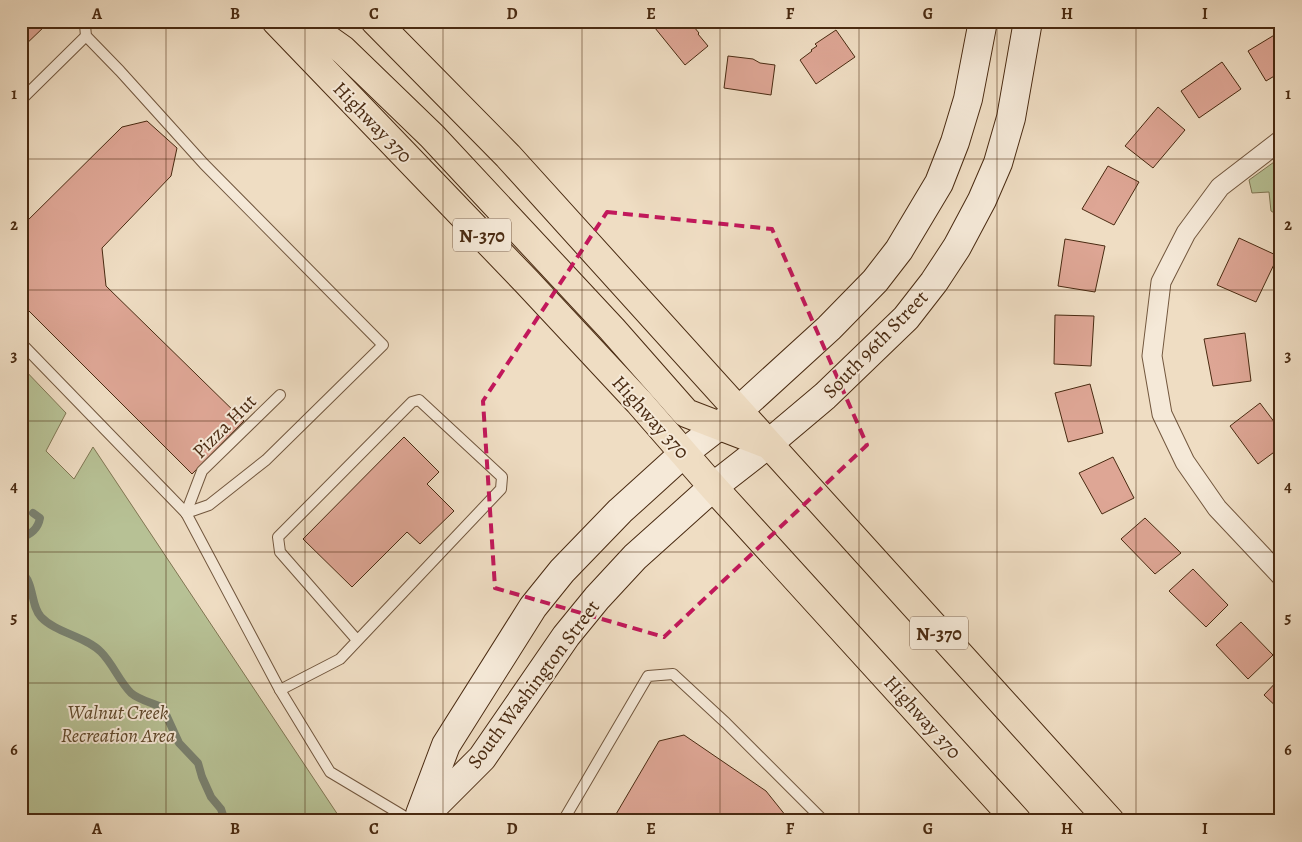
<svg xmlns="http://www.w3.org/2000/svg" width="1302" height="842" font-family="Alegreya,serif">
<rect width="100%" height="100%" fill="#efddc3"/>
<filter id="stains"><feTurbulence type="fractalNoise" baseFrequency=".004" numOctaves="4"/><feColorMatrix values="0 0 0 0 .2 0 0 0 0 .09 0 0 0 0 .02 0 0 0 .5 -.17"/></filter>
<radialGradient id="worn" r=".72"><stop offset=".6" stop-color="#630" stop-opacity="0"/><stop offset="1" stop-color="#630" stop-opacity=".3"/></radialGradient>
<!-- green -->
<g fill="#b7c195" stroke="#807653">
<path d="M1281 157V217L1271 211 1269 192 1252 193 1249 180Z"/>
<path d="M21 366 66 413 46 451 74 479 93 447 342 821H21Z"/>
</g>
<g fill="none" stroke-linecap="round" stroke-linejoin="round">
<!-- stream -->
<g stroke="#7a8271" stroke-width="8">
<path d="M21 538C31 534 38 529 40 518L33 513"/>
<path d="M21 572C35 583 30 605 41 617 56 633 85 636 101 652 113 664 119 681 131 693 139 700 153 703 163 708L179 743 198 763 202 777 211 797 221 809 225 821"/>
</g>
</g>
<!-- building -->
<g fill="#dea695" stroke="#492a11">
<path d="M21 21H42L46 25 21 49Z"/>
<path d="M663 21H693L696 25 694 27 699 33 698 34 708 46 685 65 655 28Z"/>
<path d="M836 30 855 57 816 84 800 60 812 51 811 50 817 46 815 44Z"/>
<path d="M1281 31V72L1266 81 1248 51Z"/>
<path d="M728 56 753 59 760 63 775 65 771 95 724 88Z"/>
<path d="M1222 62 1241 89 1199 118 1181 91Z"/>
<path d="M1158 107 1185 130 1153 168 1125 146Z"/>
<path d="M147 121 177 148 171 176 102 248 106 286 244 421 192 474 21 303V227L122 127Z"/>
<path d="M1108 166 1139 182 1114 225 1082 209Z"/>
<path d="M1239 238 1278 256 1256 302 1217 285Z"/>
<path d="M1065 239 1105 246 1095 292 1058 286Z"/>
<path d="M1055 315 1094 316 1091 366 1054 364Z"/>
<path d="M1245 333 1251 381 1213 386 1204 339Z"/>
<path d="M1090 384 1103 433 1068 442 1055 393Z"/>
<path d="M1260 403 1281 431V447L1258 464 1230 426Z"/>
<path d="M404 437 439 472 427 484 454 511 420 544 407 532 352 587 303 539Z"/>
<path d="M1113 457 1134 498 1102 514 1079 473Z"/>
<path d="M1145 518 1181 553 1155 574 1121 539Z"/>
<path d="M1193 569 1228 605 1206 627 1169 591Z"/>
<path d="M1241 622 1273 655 1248 679 1216 645Z"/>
<path d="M1281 677V711L1264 695Z"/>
<path d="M684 735 766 791 790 821H612L659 741Z"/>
</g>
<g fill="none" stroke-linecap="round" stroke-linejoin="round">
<defs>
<g id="service">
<path d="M85 25 86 36 120 71 204 164 383 345 266 460 209 505 186 513"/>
<path d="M21 100 86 36"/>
<path d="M21 343 186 513 280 690 330 772 412 821"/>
<path d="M186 513 202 471 280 395"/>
<path d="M280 690 340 659 501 489 502 477 419 400 412 402 278 537 280 552 357 640"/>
<path d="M563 821 648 676 673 674 726 723 824 821"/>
</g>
<path id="minor" d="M1281 140 1220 187 1186 233 1161 282 1152 356 1162 414 1185 462 1217 508 1281 576"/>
<g id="secondary">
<path d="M420 814 446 745 533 607 562 571 620 511 684 453 738 411 829 328 875 281 899 250 939 183 955 142 968 99 983 21"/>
<path d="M419 821 482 758 566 636 597 598 635 557 713 487 768 444 825 396 906 318 934 282 957 247 982 200 998 163 1011 118 1028 21"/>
</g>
<g id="trunk">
<path d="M276 21 527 282 639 402 713 487 1017 821"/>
<path d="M302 21 343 50 432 136 612 329 686 413 764 443"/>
<path d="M375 21 508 156 1110 821"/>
</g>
</defs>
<!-- service casing -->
<use href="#service" stroke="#72573e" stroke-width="12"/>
<!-- minor casing -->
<use href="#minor" stroke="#72573e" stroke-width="21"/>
<!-- secondary casing -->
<use href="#secondary" stroke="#492a11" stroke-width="30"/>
<!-- trunk casing -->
<use href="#trunk" stroke="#492a11" stroke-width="30"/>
<!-- service -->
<use href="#service" stroke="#f5e9d8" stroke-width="10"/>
<!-- minor -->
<use href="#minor" stroke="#f5e9d8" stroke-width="19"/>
<!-- secondary -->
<use href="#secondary" stroke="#f5e9d8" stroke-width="28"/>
<!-- trunk -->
<use href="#trunk" stroke="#efddc3" stroke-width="28"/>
</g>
<!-- marked area -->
<path fill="none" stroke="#c2185b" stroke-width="4" stroke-dasharray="10 6" stroke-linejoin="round" d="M607 212 772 229 867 445 664 637 495 588 483 401Z"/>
<!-- grid -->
<path fill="none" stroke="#492a11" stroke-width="1" stroke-opacity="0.55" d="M166 21V821M305 21V821M443 21V821M582 21V821M720 21V821M859 21V821M997 21V821M1136 21V821M21 159H1281M21 290H1281M21 421H1281M21 552H1281M21 683H1281"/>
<g text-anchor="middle" stroke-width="4" stroke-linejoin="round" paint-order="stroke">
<!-- shield labels -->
<g fill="#f5e9d8" stroke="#7d634d" stroke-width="1">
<rect x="453" y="218.5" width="58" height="33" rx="4"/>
<rect x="910" y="616.5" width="58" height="33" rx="4"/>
</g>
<g font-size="19" font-weight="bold" fill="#492a11">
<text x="482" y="242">N-370</text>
<text x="939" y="640">N-370</text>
</g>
<!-- street labels -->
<g font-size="20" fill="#492a11" stroke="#f5e9d8">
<text transform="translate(373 122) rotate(46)" y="7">Highway 370</text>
<text transform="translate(875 344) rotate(-46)" y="7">South 96th Street</text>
<text transform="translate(651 417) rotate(48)" y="7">Highway 370</text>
<text transform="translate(224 426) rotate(-45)" y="7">Pizza Hut</text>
<text transform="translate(533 684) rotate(-53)" y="7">South Washington Street</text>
<text transform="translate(923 717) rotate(48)" y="7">Highway 370</text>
</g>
<!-- park labels -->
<g font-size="20" font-style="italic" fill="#5f482b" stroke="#f5e9d8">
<text x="118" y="719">Walnut Creek<tspan x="118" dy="23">Recreation Area</tspan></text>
</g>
</g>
<!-- margin -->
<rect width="1302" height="842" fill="none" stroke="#efddc3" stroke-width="55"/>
<rect x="28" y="28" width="1246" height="786" fill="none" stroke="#492a11" stroke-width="2"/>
<g font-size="16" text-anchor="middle" font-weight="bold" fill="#492a11">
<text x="97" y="19">A</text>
<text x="235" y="19">B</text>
<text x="374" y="19">C</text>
<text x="512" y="19">D</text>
<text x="651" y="19">E</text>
<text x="790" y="19">F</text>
<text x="928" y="19">G</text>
<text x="1067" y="19">H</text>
<text x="1205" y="19">I</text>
<text x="14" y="99">1</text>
<text x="1288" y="99">1</text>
<text x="14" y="230">2</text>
<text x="1288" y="230">2</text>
<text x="14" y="361">3</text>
<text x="1288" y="361">3</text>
<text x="14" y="492">4</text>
<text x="1288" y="492">4</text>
<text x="14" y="623">5</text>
<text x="1288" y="623">5</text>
<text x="14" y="755">6</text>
<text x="1288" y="755">6</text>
<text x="97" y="834">A</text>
<text x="235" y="834">B</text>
<text x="374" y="834">C</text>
<text x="512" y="834">D</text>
<text x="651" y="834">E</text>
<text x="790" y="834">F</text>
<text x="928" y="834">G</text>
<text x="1067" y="834">H</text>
<text x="1205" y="834">I</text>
</g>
<rect width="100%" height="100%" filter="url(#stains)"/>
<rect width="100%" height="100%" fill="url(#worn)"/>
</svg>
